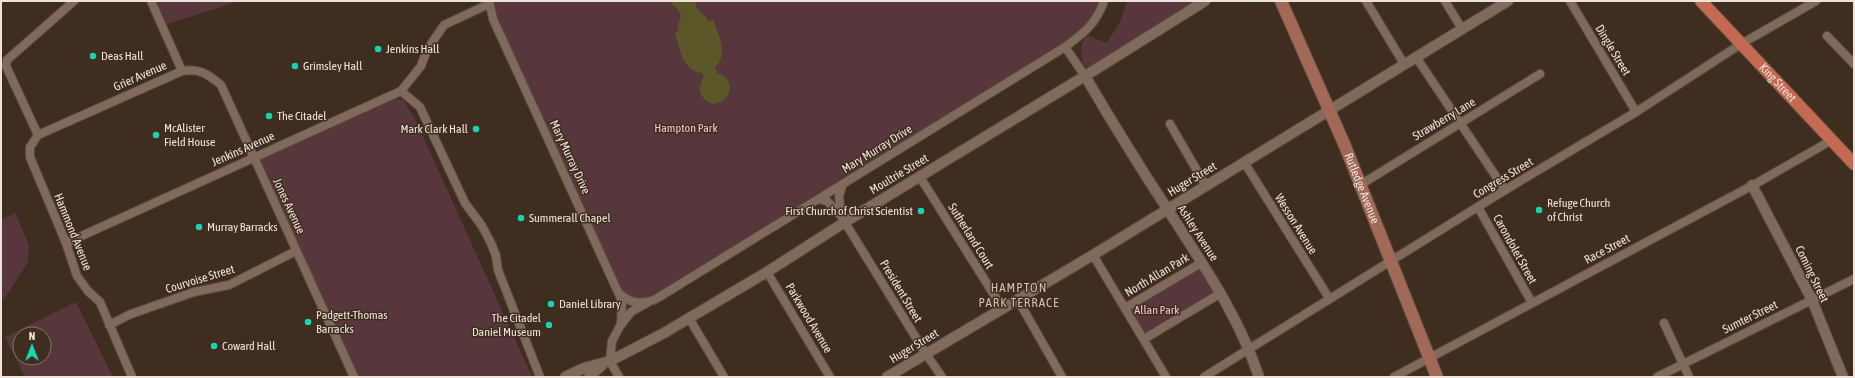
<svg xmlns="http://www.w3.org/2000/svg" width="1855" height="378" font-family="'Asap Condensed',sans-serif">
<rect width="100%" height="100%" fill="#3f2d20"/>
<!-- green -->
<g fill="#58373c" fill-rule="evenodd">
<path d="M156 1H239L165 25Z"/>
<path d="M493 1H1100C1092 23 1081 30 1064 45L850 173 655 295C641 300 631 300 621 289L495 14Z"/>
<path d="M1127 1H1196L1091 66 1087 67 1084 65C1081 55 1079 46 1085 37L1089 36 1107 43 1120 22Z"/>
<path d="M391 98 403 100 415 119 532 377H356L257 161Z"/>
<path d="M15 213 29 245 28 262 4 299 1 301V220Z"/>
<path d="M1200 266 1218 292 1145 336 1128 308Z"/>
<path d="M76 302 113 377H25L5 337ZM20 334H44V358H20Z"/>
</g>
<!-- water -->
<path fill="#5b5729" d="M669 1H695C696 12 705 13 708 21L713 20C719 36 729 54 715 68L717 73C737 78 732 103 713 104 700 99 696 89 704 77L702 73C682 70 680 49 675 33L679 31 677 25C687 13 675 8 669 1Z"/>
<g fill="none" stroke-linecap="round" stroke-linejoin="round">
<defs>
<g id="minor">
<path d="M489 1 493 19 618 292C629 304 641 305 656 299L1065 47C1084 33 1096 24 1104 1"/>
<path d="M1366 1 1404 64"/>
<path d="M1445 1 1462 29"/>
<path d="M1570 1 1636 112"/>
<path d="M1827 36 1854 64"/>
<path d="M1065 47 1085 76"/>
<path d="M1416 57 1505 190"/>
<path d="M182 71C199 68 208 74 221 85L354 377"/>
<path d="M401 91 420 107 465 203 482 226 491 243 496 256 498 270 540 377"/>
<path d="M1170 124 1206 186"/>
<path d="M38 135 30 147V157L66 243 77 276 88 291 100 302 132 377"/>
<path d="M38 135 182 71 151 1"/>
<path d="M38 135 6 66 7 60 74 1"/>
<path d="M1244 162 1329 298"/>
<path d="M920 177 1003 309"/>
<path d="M1360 185 1540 74"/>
<path d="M819 199 827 201 841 216 926 354 942 377"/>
<path d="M1478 207 1532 303"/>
<path d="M841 215 839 196 842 186"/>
<path d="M66 243 401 91 421 66 427 50 444 25 489 4"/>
<path d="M1093 255 1166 377"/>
<path d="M767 272 830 377"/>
<path d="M619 293 622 303 621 323"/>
<path d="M1018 300 1062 377"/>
<path d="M1125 308 1201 263"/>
<path d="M689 318 724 377"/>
<path d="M1664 323 1689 377"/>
<path d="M109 325 131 314 194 292 229 285 296 251"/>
<path d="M1144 339 1221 293"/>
<path d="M619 377 610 361 612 341 620 326 631 312 647 303"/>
<path d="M1204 377 1505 190 1636 112 1741 44 1816 1"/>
<path d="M1394 377 1757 183 1832 140"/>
<path d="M1657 377 1854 279"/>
</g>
<g id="tertiary">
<path d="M1085 76C1112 122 1139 166 1168 210 1203 265 1238 314 1259 377"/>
<path d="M1752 185 1812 300 1843 377"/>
<path d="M565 377 584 368 610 361 664 333 767 272 845 222 1085 76 1205 1"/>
<path d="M589 377 602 365"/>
<path d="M887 377 1093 255 1508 1"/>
</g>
<g id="secondary">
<path id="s1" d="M1281 1 1345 146 1437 377"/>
</g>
<g id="primary">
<path id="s2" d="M1701 1 1854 164"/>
</g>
</defs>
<!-- minor casing -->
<use href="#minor" stroke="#594a3f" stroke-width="10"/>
<!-- tertiary casing -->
<use href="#tertiary" stroke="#594a3f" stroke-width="12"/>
<!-- secondary casing -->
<use href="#secondary" stroke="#594a3f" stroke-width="14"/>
<!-- primary casing -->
<use href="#primary" stroke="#594a3f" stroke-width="14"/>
<!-- minor -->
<use href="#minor" stroke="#7f6a5c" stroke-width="8"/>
<!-- tertiary -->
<use href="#tertiary" stroke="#7f6a5c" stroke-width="10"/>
<!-- secondary -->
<use href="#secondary" stroke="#a26957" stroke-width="12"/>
<!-- primary -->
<use href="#primary" stroke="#c46952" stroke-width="12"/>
</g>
<!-- markers -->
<g fill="#17d5b2" stroke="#3f2d20" stroke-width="1.5">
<circle cx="378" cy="49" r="4"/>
<circle cx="93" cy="56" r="4"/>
<circle cx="295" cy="66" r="4"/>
<circle cx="269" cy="116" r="4"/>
<circle cx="476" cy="129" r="4"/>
<circle cx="156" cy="135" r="4"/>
<circle cx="1539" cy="210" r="4"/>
<circle cx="921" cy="211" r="4"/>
<circle cx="521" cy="218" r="4"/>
<circle cx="199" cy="227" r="4"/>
<circle cx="551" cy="304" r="4"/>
<circle cx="308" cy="322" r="4"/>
<circle cx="549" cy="325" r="4"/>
<circle cx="214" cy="346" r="4"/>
</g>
<g text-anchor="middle" stroke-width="3" stroke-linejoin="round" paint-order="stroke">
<!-- poi labels -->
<g font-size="12" fill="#eee2da" stroke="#3f2d20" text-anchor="start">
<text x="386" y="53">Jenkins Hall</text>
<text x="101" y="60">Deas Hall</text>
<text x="303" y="70">Grimsley Hall</text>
<text x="277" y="120">The Citadel</text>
<text x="164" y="132">McAlister<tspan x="164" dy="14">Field House</tspan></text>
<text x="468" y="133" text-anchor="end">Mark Clark Hall</text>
<text x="1547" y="207">Refuge Church<tspan x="1547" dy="14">of Christ</tspan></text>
<text x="913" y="215" text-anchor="end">First Church of Christ Scientist</text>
<text x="529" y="222">Summerall Chapel</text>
<text x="207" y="231">Murray Barracks</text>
<text x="559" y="308">Daniel Library</text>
<text x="316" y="319">Padgett-Thomas<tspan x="316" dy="14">Barracks</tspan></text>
<text x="541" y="322" text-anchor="end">The Citadel<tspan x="541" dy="14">Daniel Museum</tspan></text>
<text x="222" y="350">Coward Hall</text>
</g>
<!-- street labels -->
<g font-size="12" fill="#eee2da" stroke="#3f2d20">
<text transform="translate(1613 50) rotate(59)" y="4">Dingle Street</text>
<text transform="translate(140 76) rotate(-24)" y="4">Grier Avenue</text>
<text dy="4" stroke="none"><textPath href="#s2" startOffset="112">King Street</textPath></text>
<text transform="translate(1444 119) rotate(-31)" y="4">Strawberry Lane</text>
<text transform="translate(243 149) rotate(-24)" y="4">Jenkins Avenue</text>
<text transform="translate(877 149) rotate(-32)" y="4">Mary Murray Drive</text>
<text transform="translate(570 157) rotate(65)" y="4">Mary Murray Drive</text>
<text transform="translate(899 174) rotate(-31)" y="4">Moultrie Street</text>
<text transform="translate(1503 178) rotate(-31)" y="4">Congress Street</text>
<text transform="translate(1192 179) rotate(-31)" y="4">Huger Street</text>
<text dy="4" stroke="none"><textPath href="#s1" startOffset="204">Rutledge Avenue</textPath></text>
<text transform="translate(289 206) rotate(65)" y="4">Jones Avenue</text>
<text transform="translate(1296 224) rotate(58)" y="4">Wesson Avenue</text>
<text transform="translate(73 232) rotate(68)" y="4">Hammond Avenue</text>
<text transform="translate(1198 233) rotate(57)" y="4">Ashley Avenue</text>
<text transform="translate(971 236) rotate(58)" y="4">Sutherland Court</text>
<text transform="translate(1515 249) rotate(61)" y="4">Carondolet Street</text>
<text transform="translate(1607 249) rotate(-28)" y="4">Race Street</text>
<text transform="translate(1812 274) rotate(64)" y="4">Coming Street</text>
<text transform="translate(1157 275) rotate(-31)" y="4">North Allan Park</text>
<text transform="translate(200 279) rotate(-17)" y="4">Courvoise Street</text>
<text transform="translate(901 291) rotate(59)" y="4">President Street</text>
<text transform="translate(1750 317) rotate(-26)" y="4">Sumter Street</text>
<text transform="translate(809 318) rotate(59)" y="4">Parkwood Avenue</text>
<text transform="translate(914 346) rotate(-31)" y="4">Huger Street</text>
</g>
<!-- park labels -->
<g font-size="12" fill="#f7c5cb" stroke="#3f2d20">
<text x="686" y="132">Hampton Park</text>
<text x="1157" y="314">Allan Park</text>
</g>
<!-- neighbourhood labels -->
<g font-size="13" letter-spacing="1" fill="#d3bcac" stroke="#3f2d20">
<text x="1019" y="292">HAMPTON<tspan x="1019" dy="15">PARK TERRACE</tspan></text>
</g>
</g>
<!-- border -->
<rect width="1855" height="378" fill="none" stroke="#eee2da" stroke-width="4"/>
<!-- north arrow -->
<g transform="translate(32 346)"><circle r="19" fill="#3f2d20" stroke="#85756a"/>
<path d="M0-3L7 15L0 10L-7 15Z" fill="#17d5b2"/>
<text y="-6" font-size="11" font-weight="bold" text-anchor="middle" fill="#eee2da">N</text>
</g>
</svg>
